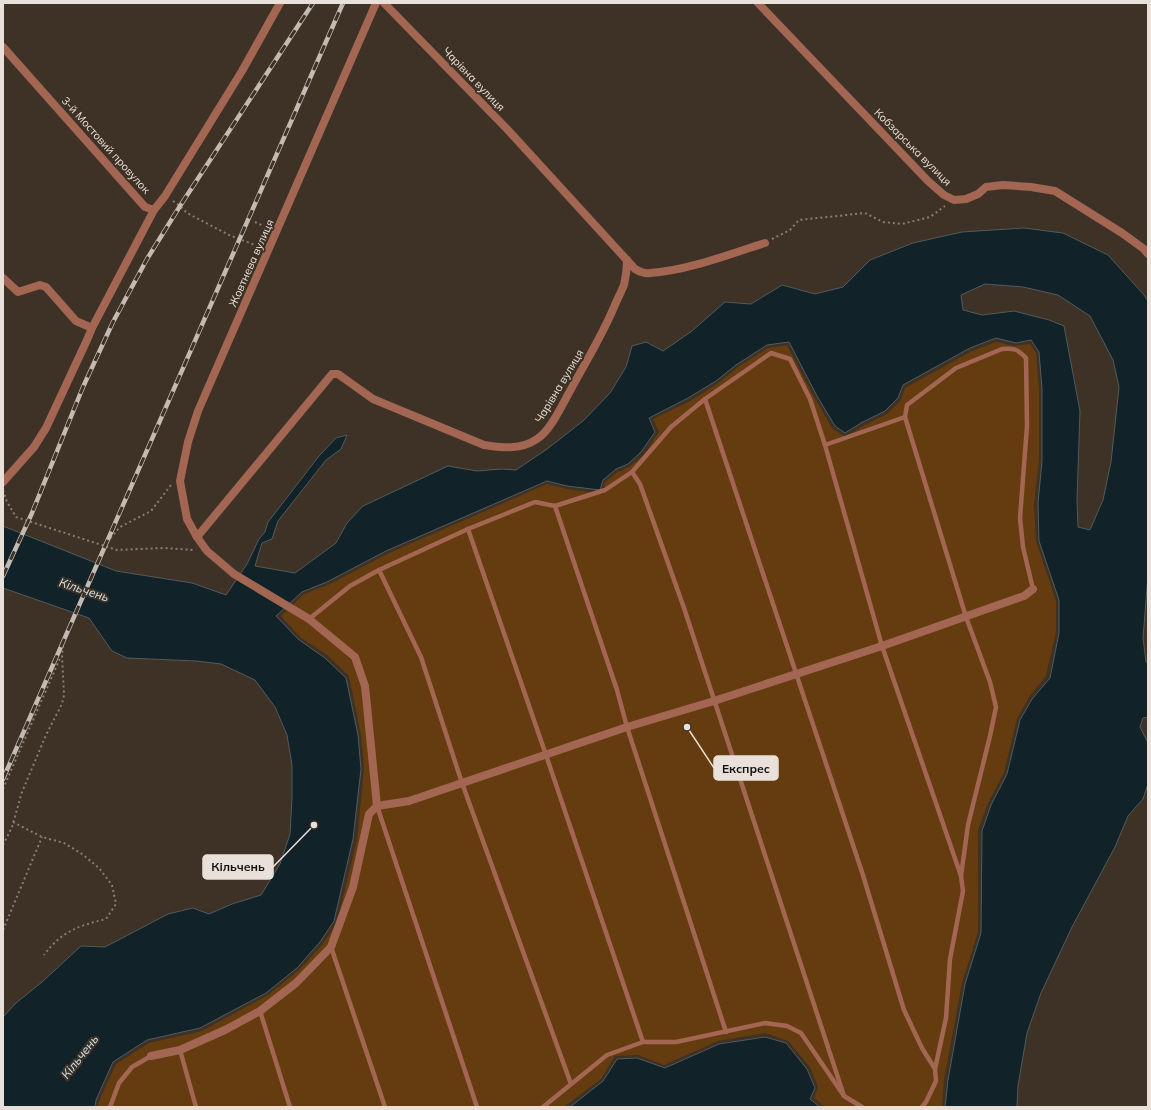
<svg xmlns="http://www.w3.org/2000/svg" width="1151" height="1110" font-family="Mulish,sans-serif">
<rect width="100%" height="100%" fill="#3e3126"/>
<!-- green -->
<path fill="#643c0f" d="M996 342 1015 346 1030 344 1036 353 1039 389V461L1034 503 1036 541 1056 601V632L1046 676 1029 697 1017 719 1004 773 988 803 978 830V932L962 983 944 1080 942 1107H825L814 1098 818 1087 810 1067 788 1041 765 1033 718 1041 664 1065 638 1055 615 1056 601 1079 564 1107H98L99 1101 116 1064 149 1043 202 1031 268 995 299 970 323 944 337 922 357 840 364 769 361 735 349 676 327 655 300 637 281 616 304 594 328 585 387 554 547 484 567 489 603 494 605 482 618 472 629 467 644 455 659 432 653 419 690 401 717 384 738 367 768 348 787 345 814 397 832 428 845 437 863 426 887 414 901 400 905 388 972 351Z"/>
<!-- water -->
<g fill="#112228" stroke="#525b5d" fill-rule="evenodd">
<path d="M1024 228 1063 233 1108 255 1144 295 1148 301V575L1143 638 1146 662 1148 663V717L1143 718 1140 727 1148 743V784L1143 799 1128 816 1115 847 1072 927 1041 993 1027 1033 1018 1086 1017 1107H945L948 1080 965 984 981 933 982 831 991 805 1007 774 1020 720 1032 699 1050 678 1059 633V600L1039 541 1038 503 1042 461V389L1039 352 1031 340 1016 343 996 338 970 348 903 385 898 398 885 411 861 423 845 433 835 426 817 396 789 342 767 345 736 365 716 381 688 398 649 418 655 432 641 452 628 464 616 469 603 480 600 490 567 486 547 481 386 551 327 582 302 592 276 616 298 639 325 658 346 678 358 735 361 769 353 839 334 921 320 942 297 968 266 993 200 1028 147 1040 113 1062 96 1100 95 1107H3V1017L16 1003 42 982 81 946 105 947 168 914 193 908 209 914 232 904 261 895 280 864 290 834 292 799V765L287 735 275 707 255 680 221 664 196 661 127 658 112 651 89 618 3 588V526L116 571 192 583 226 595 247 564 259 539 265 532 268 522 319 456 336 438 347 435 341 449 326 460 278 521 272 539 262 543 255 566 295 573 336 543 347 523 363 506 448 466 477 471 501 469 516 470 547 449 583 421 610 393 626 367 632 346 646 342 663 351 692 331 725 302 751 304 782 285 815 294 843 287 870 260 913 243 962 232ZM985 284 1023 287 1058 295 1090 316 1113 360 1119 387 1111 462 1103 500 1090 530 1078 527 1077 499 1080 411 1064 326 1049 320 1014 311 982 315 963 310 961 295Z"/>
<path d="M765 1037 786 1043 807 1069 815 1088 810 1099 820 1107H570L603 1081 617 1059 637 1058 665 1068 719 1044Z"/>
</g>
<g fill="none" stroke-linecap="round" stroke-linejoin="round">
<!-- path -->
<g stroke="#897e75" stroke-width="2" stroke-dasharray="2 3" stroke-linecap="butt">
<path d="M173 201 180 206 187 213 229 235 260 247"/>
<path d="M255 222 268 228"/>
<path d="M772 239 790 230 799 220 865 213 883 222 902 224 930 217 945 206"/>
<path d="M3 490 7 502 16 517 117 550 164 548 194 550"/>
<path d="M3 789 61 656"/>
<path d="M13 822 42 837 64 843 82 854 99 868 112 885 116 904 106 919C78 926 62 931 44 955"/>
<path d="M3 845 12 827 22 792 46 735 62 704 64 695 62 655 64 639 108 541 120 527 151 511 171 485"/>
<path d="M3 930 42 837"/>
</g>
<!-- service -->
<g stroke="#a26652" stroke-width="4.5">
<path d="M705 399 862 872 904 1010 922 1048 935 1069"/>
<path d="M905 417 966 617 990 682 996 707 990 736 968 825 961 876 963 891 950 959 946 1018 935 1069 936 1081 926 1102 922 1107"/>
<path d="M825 445 905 417 907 405 956 368 1002 349C1014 348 1018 349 1026 358L1027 426 1020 518 1023 547 1033 589"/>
<path d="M632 472 640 484 684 608 844 1096"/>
<path d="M555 506 617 690 627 727 726 1032"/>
<path d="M468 529 546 755 643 1042"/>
<path d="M379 570 421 657 462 783 571 1084"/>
<path d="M309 619 350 586 379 570 468 529 535 502 555 506 605 490 632 472 671 427 705 399 771 353 790 359 810 399 825 445 882 646 961 876"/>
<path d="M377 806 477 1107"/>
<path d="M331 947 385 1107"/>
<path d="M260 1011 290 1107"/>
<path d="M180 1050 196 1107"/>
<path d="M110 1107 119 1083 132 1067 151 1056"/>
<path d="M543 1107 607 1055 643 1042H676L765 1023 787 1026 801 1033 844 1096 862 1107"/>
</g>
<!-- minor -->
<g stroke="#a26652" stroke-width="8">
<path d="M376 3 198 411 188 442 180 481 187 519 197 537 207 551 234 574 309 619 355 657 365 686 377 806"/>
<path d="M384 3 507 129 635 269C640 272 644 274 650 273 686 271 730 254 765 243"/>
<path d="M758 3 928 181 944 195 954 200 966 199 978 194 986 187 1003 185 1031 187 1055 191 1122 233 1144 249 1148 254"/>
<path d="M3 47 145 207 154 210"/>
<path d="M3 278 18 292 40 285 46 287 76 321 92 328"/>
<path d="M3 482 34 447 46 428 87 340 92 328 154 210 165 196 242 71 280 3"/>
<path d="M197 537 332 374H338L373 399 484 445C502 448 521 450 537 439 551 430 562 405 570 391 585 363 602 336 614 307 617 300 621 292 624 285 626 277 627 269 627 260"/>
<path d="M151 1056 180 1050 225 1030 260 1011 296 983 331 947 353 887 369 814 377 806 409 801 627 727 714 701 882 646 1024 596 1033 589"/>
</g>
<defs>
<g id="rail">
<path d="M3 576 32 513 83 387 113 322 147 259 180 206 313 3"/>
<path d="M3 779 343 3"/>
</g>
</defs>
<!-- rail casing -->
<use href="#rail" stroke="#c3bab2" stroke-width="4.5"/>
<!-- rail -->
<use href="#rail" stroke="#3e3126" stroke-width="3" stroke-dasharray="9" stroke-linecap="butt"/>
</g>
<g text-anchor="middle" stroke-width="4" stroke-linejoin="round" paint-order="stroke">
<!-- street labels -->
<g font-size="11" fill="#e8e0d9" stroke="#3e3126">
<text transform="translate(474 79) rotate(46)" y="4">Чарівна вулиця</text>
<text transform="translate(106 145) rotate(48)" y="4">3-й Мостовий провулок</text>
<text transform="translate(913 147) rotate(45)" y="4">Кобзарська вулиця</text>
<text transform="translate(251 263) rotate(-66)" y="4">Жовтнева вулиця</text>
<text transform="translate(559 386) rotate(-59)" y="4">Чарівна вулиця</text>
</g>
<!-- water labels -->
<g font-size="12" font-style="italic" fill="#cce6f1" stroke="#3e3126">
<text transform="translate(84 590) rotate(18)" y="4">Кільчень</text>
<text transform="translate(80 1057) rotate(-52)" y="4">Кільчень</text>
</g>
</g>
<!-- callouts -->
<path fill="none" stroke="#e8e0d9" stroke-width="1.5" d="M687 727L714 768M314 825L273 867"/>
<g fill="#e8e0d9" stroke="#3e3126" stroke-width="1.5">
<circle cx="687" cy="727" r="4"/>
<circle cx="314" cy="825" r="4"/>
</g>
<g fill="#e8e0d9" stroke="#e8e0d9" stroke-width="1.5">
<rect x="714" y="756" width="64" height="24" rx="4"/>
<rect x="203" y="855" width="70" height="24" rx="4"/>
</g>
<g font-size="12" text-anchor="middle" font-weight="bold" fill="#111">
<text x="746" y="773">Експрес</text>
<text x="238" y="871">Кільчень</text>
</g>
<!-- border -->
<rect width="1151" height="1110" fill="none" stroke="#e8e0d9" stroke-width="8"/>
</svg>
